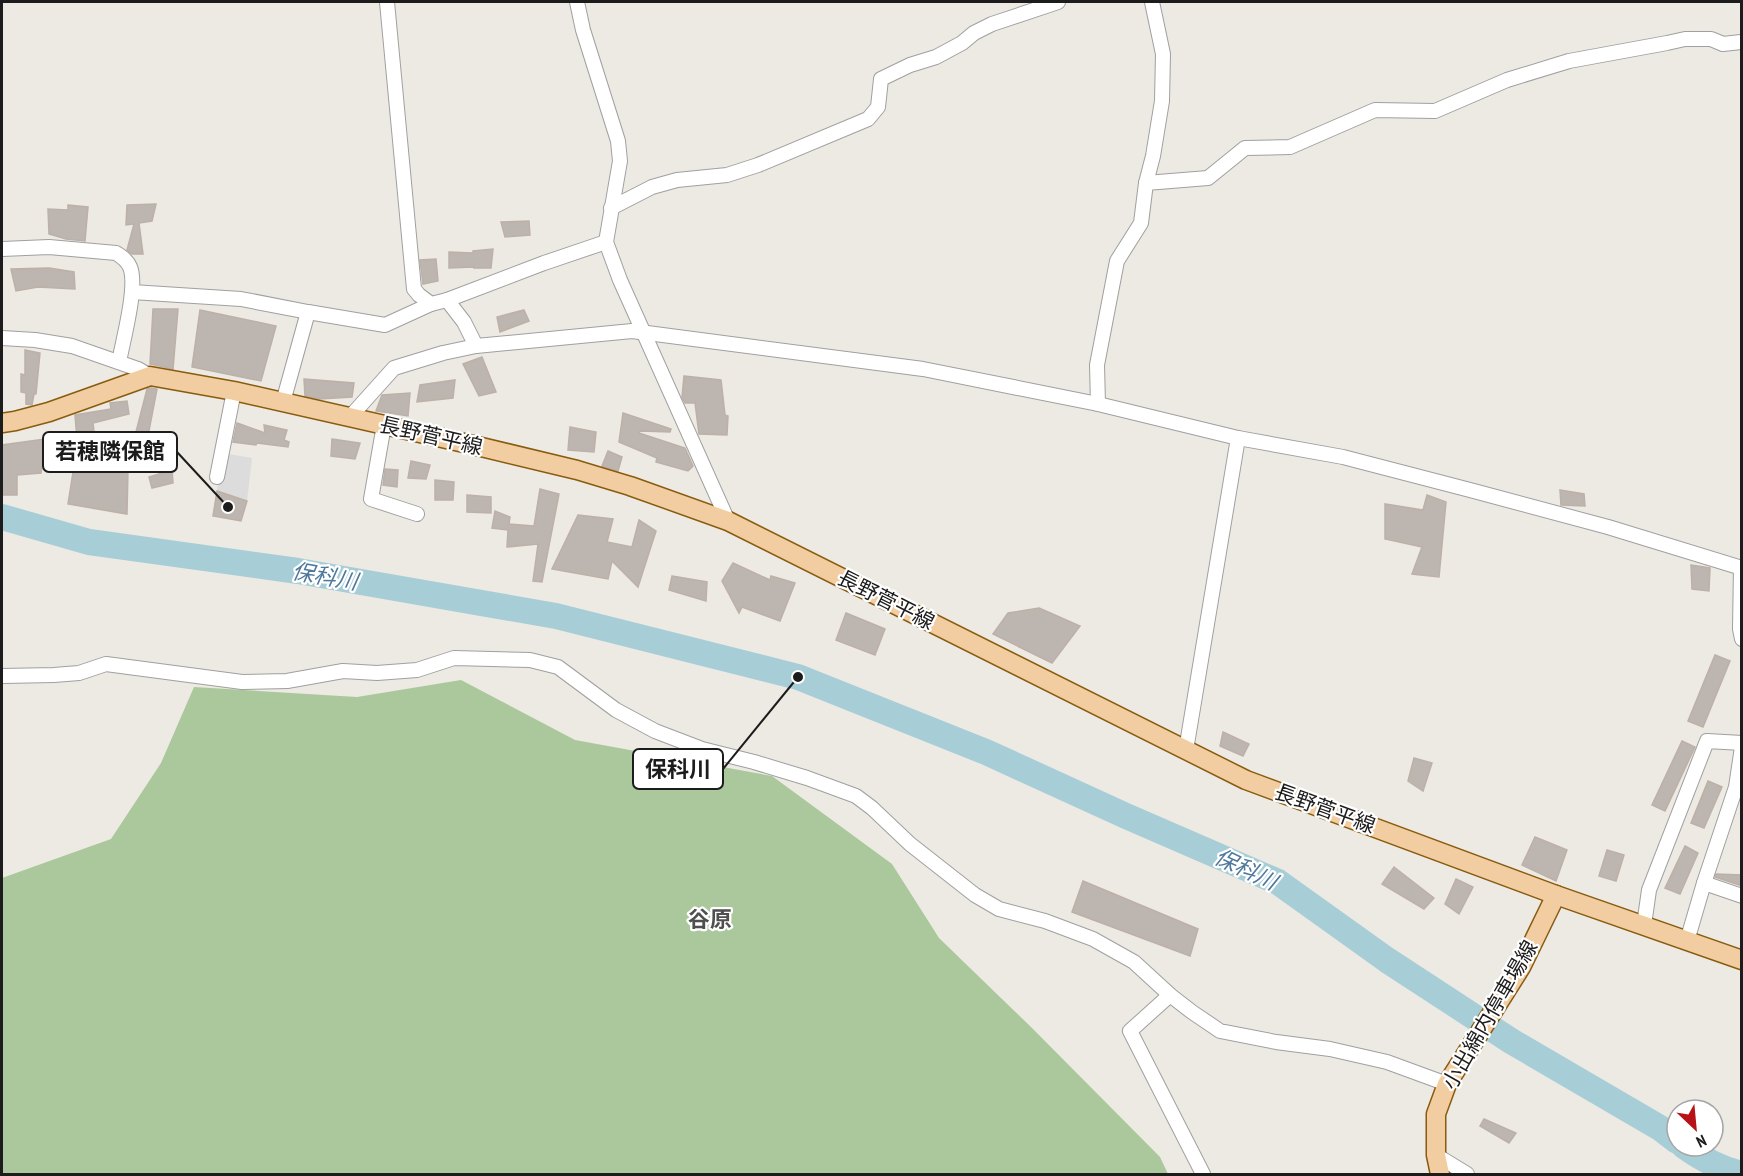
<svg xmlns="http://www.w3.org/2000/svg" width="1743" height="1176" font-family="'PT Sans Narrow','Noto Sans JP',sans-serif">
<rect width="100%" height="100%" fill="#ede9e3"/>
<!-- forest -->
<path fill="#aac89b" d="M461 680 575 740 772 776 892 864 939 938 1031 1027 1160 1157 1168 1174H2V878L111 839 161 763 194 687 357 697Z"/>
<!-- parking -->
<path fill="#dcdcdc" d="M222 453 252 458 247 501 217 491Z"/>
<g fill="none" stroke-linecap="round" stroke-linejoin="round">
<!-- river -->
<g stroke="#a7ced7" stroke-width="26">
<path d="M2 517 89 542 298 571 556 616 798 677 986 752 1126 816 1278 882 1387 960 1511 1041 1660 1128 1677 1141"/>
<path d="M1684 1146C1702 1159 1720 1169 1742 1174"/>
</g>
</g>
<!-- building -->
<g fill="#bdb5b0" stroke="#bdb0a7" stroke-width="1.5">
<path d="M156 204 152 221 139 223 143 254H132L127 250 134 224 126 225 127 205Z"/>
<path d="M68 205 88 207 85 241 66 239 49 234 48 209 68 210Z"/>
<path d="M529 221 530 235 505 237 501 222Z"/>
<path d="M493 249 491 268H474V267L449 268V252L473 253V251Z"/>
<path d="M436 259 438 281 423 284 420 260Z"/>
<path d="M49 268 74 272 75 289 38 287 16 291 11 269Z"/>
<path d="M153 309H178L173 369 150 364Z"/>
<path d="M200 310 276 326 261 381 192 367Z"/>
<path d="M524 310 529 321 500 332 497 317Z"/>
<path d="M25 350 40 353 36 394H34L32 405 26 404V393L21 392V374L25 375Z"/>
<path d="M482 357 496 392 479 396 463 364Z"/>
<path d="M684 376 721 380 725 415 728 416 727 435 699 434 695 403H685L682 397Z"/>
<path d="M304 379 354 383 352 397 319 399 305 396Z"/>
<path d="M455 380 453 398 417 402 420 385Z"/>
<path d="M151 388 157 389 148 436 136 432 147 389Z"/>
<path d="M410 393 408 416 376 411 382 395Z"/>
<path d="M127 401 129 414 93 423 95 440H77L75 415 111 409 110 403Z"/>
<path d="M623 413 671 429 670 432 640 431 639 433 685 448 693 466 688 471 656 462 657 458 619 442Z"/>
<path d="M237 423 265 433 264 425 287 430 284 440 289 442 288 447 257 443 256 445 233 442Z"/>
<path d="M570 427 596 432 594 452 568 450Z"/>
<path d="M46 439 41 473 17 475V495H2V445Z"/>
<path d="M332 439 360 443 355 459 331 456Z"/>
<path d="M608 451 622 457 618 471 602 466Z"/>
<path d="M411 461 430 465 426 479 408 478Z"/>
<path d="M74 466 128 468 127 514 68 504Z"/>
<path d="M385 469 398 470 397 487 383 485Z"/>
<path d="M172 470 173 483 152 488 149 477Z"/>
<path d="M435 480 454 482 453 500H435Z"/>
<path d="M540 489 559 494 542 582 533 581 538 544 507 547 508 530 492 528 495 511 510 517 509 524 534 526Z"/>
<path d="M1560 490 1584 494 1585 506 1561 505Z"/>
<path d="M217 491 247 501 241 521 213 516Z"/>
<path d="M467 495 491 497V513L467 512Z"/>
<path d="M1427 495 1446 502 1439 577 1412 574 1422 547 1385 539V504L1423 510Z"/>
<path d="M578 515 613 519 607 542 632 547 639 520 656 531 638 587 612 561 608 579 552 569Z"/>
<path d="M733 563 770 580 771 576 795 583 780 621 742 607 739 613 722 581Z"/>
<path d="M1691 565 1710 568 1709 591 1692 589Z"/>
<path d="M672 576 707 582 706 601 669 590Z"/>
<path d="M1039 608 1080 626 1052 663 993 634 1008 613Z"/>
<path d="M846 613 885 629 875 655 836 640Z"/>
<path d="M1715 655 1730 661 1703 727 1688 721Z"/>
<path d="M1223 732 1249 744 1243 756 1220 746Z"/>
<path d="M1682 741 1695 747 1665 811 1652 805Z"/>
<path d="M1414 758 1432 763 1423 791 1408 781Z"/>
<path d="M1708 781 1722 787 1704 828 1691 823Z"/>
<path d="M1535 837 1567 850 1556 881 1522 865Z"/>
<path d="M1685 846 1698 853 1680 894 1665 888Z"/>
<path d="M1607 850 1624 855 1616 881 1599 876Z"/>
<path d="M1394 867 1434 898 1424 909 1382 884Z"/>
<path d="M1716 874 1742 875V886L1715 877Z"/>
<path d="M1456 879 1473 887 1459 914 1445 904Z"/>
<path d="M1083 881 1198 929 1190 956 1072 912Z"/>
<path d="M1484 1119 1516 1133 1509 1143 1480 1126Z"/>
</g>
<g fill="none" stroke-linecap="round" stroke-linejoin="round">
<defs>
<g id="minor">
<path d="M387 2 414 289 419 295 431 304 447 300 544 263 606 242"/>
<path d="M577 2 583 30 618 141 620 161 606 242 620 280 728 521"/>
<path d="M1146 183 1208 178 1245 148 1290 147 1375 110 1435 111 1507 80 1569 61 1667 43 1685 39H1711L1723 44 1741 42"/>
<path d="M611 208 652 187 677 180 727 175 758 165 868 119 878 107 881 79 910 65 936 57 962 43 974 33 992 24 1058 2"/>
<path d="M2 249 49 247 116 253C122 257 127 260 130 267 138 286 123 340 119 362"/>
<path d="M132 292 241 299 308 312 385 325 431 304"/>
<path d="M447 300 464 322 476 346"/>
<path d="M2 338 35 340 72 346 138 369 150 376"/>
<path d="M283 402 308 312"/>
<path d="M1098 404 1097 365 1117 261 1141 223 1146 183 1153 156 1162 101 1163 54 1152 2"/>
<path d="M350 417 394 368 443 353 476 346 632 331 923 369 1098 404 1238 438 1343 457 1470 490 1608 527 1742 568"/>
<path d="M384 425 371 499 417 514"/>
<path d="M217 477 234 391"/>
<path d="M1741 567 1740 629 1742 639"/>
<path d="M2 676 54 675 79 673 106 664 242 682 287 681 343 671 377 673 417 670 454 658 530 660 558 667 616 710 655 731 702 749 754 762 807 778 856 796 872 808 910 844 975 895 999 909 1045 921 1093 939 1134 962 1170 995 1192 1012 1220 1031 1276 1042 1330 1049 1387 1062 1447 1084"/>
<path d="M1186 750 1238 438"/>
<path d="M1704 883 1742 896"/>
<path d="M1644 925 1649 890 1707 741 1742 743"/>
<path d="M1687 941 1704 883 1736 787 1742 747"/>
<path d="M1170 995 1130 1031 1203 1174"/>
<path d="M1436 1155 1467 1174"/>
</g>
<g id="major">
<path d="M2 423 15 421 49 412 150 376 234 391 473 445 577 470 630 486 728 521 1246 780 1556 895 1742 960"/>
<path d="M1440 1174 1436 1155V1114L1447 1084 1521 967 1556 895"/>
</g>
</defs>
<!-- minor casing -->
<use href="#minor" stroke="#a0a0a0" stroke-width="16"/>
<!-- major casing -->
<use href="#major" stroke="#885b0d" stroke-width="21"/>
<!-- minor -->
<use href="#minor" stroke="#fff" stroke-width="14"/>
<!-- major -->
<use href="#major" stroke="#f3cda2" stroke-width="18"/>
</g>
<g text-anchor="middle" stroke-width="4.5" stroke-linejoin="round" paint-order="stroke">
<!-- street labels -->
<g font-size="21" fill="#1c1c1c" stroke="#fff">
<text transform="translate(431 436) rotate(13)" y="7">長野菅平線</text>
<text transform="translate(886 600) rotate(27)" y="7">長野菅平線</text>
<text transform="translate(1325 809) rotate(20)" y="7">長野菅平線</text>
<text transform="translate(1490 1015) rotate(-60)" y="7">小出綿内停車場線</text>
</g>
<!-- water labels -->
<g font-size="22" font-style="italic" fill="#4f789c" stroke="#fff">
<text transform="translate(325 576) rotate(10)" y="8">保科川</text>
<text transform="translate(1246 869) rotate(25)" y="8">保科川</text>
</g>
<!-- neighbourhood labels -->
<g font-size="22" font-weight="bold" fill="#4f4f4f" stroke="#fff">
<text x="710" y="927">谷原</text>
</g>
</g>
<!-- callouts -->
<path fill="none" stroke="#1c1c1c" stroke-width="2" d="M228 507L177 452M798 677L723 769"/>
<g fill="#1c1c1c" stroke="#fff" stroke-width="2">
<circle cx="228" cy="507" r="6"/>
<circle cx="798" cy="677" r="6"/>
</g>
<g fill="#fff" stroke="#1c1c1c" stroke-width="2">
<rect x="43" y="432" width="134" height="40" rx="6"/>
<rect x="633" y="749" width="90" height="40" rx="6"/>
</g>
<g font-size="22" text-anchor="middle" font-weight="bold" fill="#1c1c1c">
<text x="110" y="459">若穂隣保館</text>
<text x="678" y="777">保科川</text>
</g>
<!-- border -->
<rect width="1743" height="1176" fill="none" stroke="#1c1c1c" stroke-width="6"/>
<!-- north arrow -->
<g transform="translate(1695 1128) rotate(154)"><circle r="28" fill="#ffffff" stroke="#a4a4a4" stroke-width="1.5"/>
<path d="M0-4.5L10 22L0 15L-10 22Z" fill="#b71218"/>
<text y="-9" font-size="16" font-weight="bold" text-anchor="middle" fill="#1c1c1c">N</text>
</g>
</svg>
